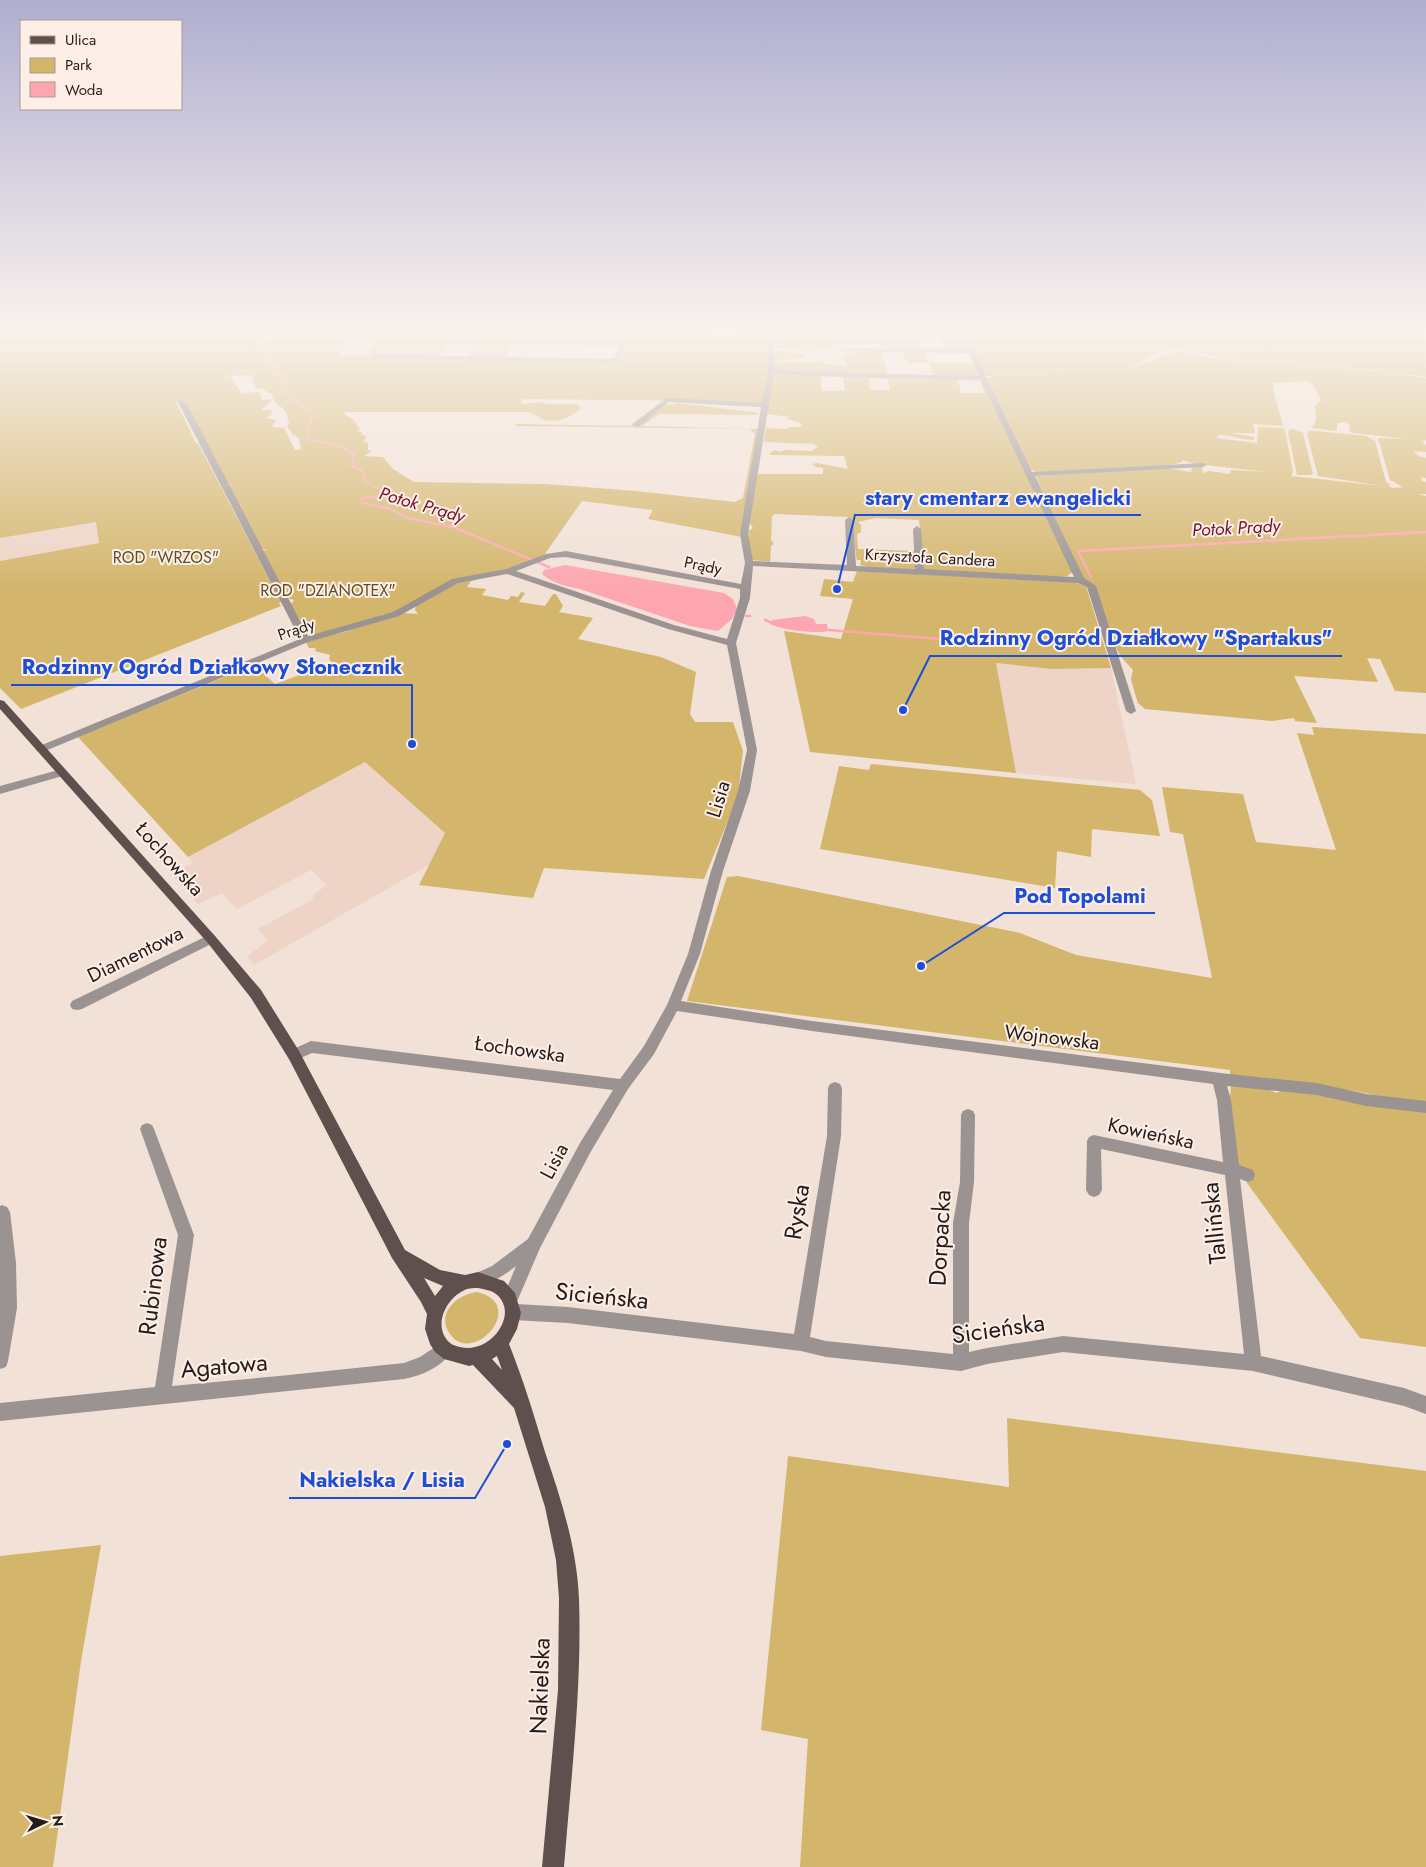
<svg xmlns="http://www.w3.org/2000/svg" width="1426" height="1867" font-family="Jost,sans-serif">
<rect width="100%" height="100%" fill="#f2e1d7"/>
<!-- built -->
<g fill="#edd4c6">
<path d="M96 521 99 543 0 561V538Z"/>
<path d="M995 663 1052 669 1111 668 1136 784 1016 773Z"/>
<path d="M365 762 445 833 429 865 254 965 247 956 268 941 258 929 312 900 314 894 327 885 311 870 237 909 222 893 198 904 171 874 193 863 188 857Z"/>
</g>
<!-- green -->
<g fill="#d3b56b" fill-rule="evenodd">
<path d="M0 330H702L717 332 733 330 729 333 718 334H629L621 337 617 347 612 349V346L511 345 506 357H517L510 358 469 357 474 344H446L440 356H460L366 354 372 343H347L338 355 611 361 618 360 621 357 623 340 631 336H719L756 332 764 336 769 355 768 375 763 402 767 400 765 398 768 395 773 372 916 377V379H974L982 382 985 387 1073 572 1067 576 1057 577 924 570 919 520 876 518 858 522 861 525V532L857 534 858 549 918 551 917 568 912 569 868 567 860 565 861 560H857C854 548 855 525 849 517L775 514 772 516 771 540 774 544 771 546 770 562 752 560 749 553 748 531 753 528 749 522 756 474H823V468L816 467 812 464 817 463 848 469 844 456 770 455 769 454 774 450 782 452 784 450 811 451 818 447 815 446V444L764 442 766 428 787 429 789 427H799L802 424 786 418 791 417 767 414 766 409 763 407 767 405 763 402 759 404 710 401 522 399 521 404 539 402 549 404H577L581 408C572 417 559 423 545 420 539 418 534 413 527 412H344V414L354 420 353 422 356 423 360 429 356 431 362 432 361 434 367 437 363 441 368 443V450L372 451 364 456 383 457 393 469 414 482 545 484 636 491 735 502 743 498 755 434 750 429 516 426V424L637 426 666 405 678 403 760 413 756 415 659 414 642 426 758 429 742 531 739 533 742 537 648 519 653 510 582 501 542 558 521 569 497 572V574L494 575 471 581 467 587 486 589 482 595 508 600 511 596 518 597 521 592 525 593 519 602 545 606 553 594H556L563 606 559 612 593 618 578 639 661 657 696 672 690 714 695 722H733L743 751 738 796 704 879 544 868 533 898 419 885 445 833 365 762 188 857 78 737 254 665 275 684 333 663 329 660 330 655 315 651 316 648H309L305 641C315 633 337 636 351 630L316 634 306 631 291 604 294 600 287 598 262 551 267 549H261L239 506 243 505H238L228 486 232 485 227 484 187 410 191 408 186 407 182 401 176 402 196 443H198L281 602 279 603 281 606 21 709 0 688V561L99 543 96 522 0 538ZM229 374 231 376 253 375 252 380 256 388 263 389 274 396 272 399 262 400 259 392 241 393ZM821 376H843L845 391H822ZM869 378 888 379 890 390H870ZM958 380H975L981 383 985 393H961ZM273 399C277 405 284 408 286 413 288 415 287 418 288 420L290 422 287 426 292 434 299 438 301 449 295 450 284 428 272 427 276 420 266 418 273 414 271 412 273 410H261ZM477 576 478 577 452 584 416 605 415 610 418 614 402 613 378 621 381 615C403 613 421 598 440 587 451 581 464 579 477 576Z"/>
<path d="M765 330H959L967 348 947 350 944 348 940 337H920L923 348H940L941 350 893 349 876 344 853 346 850 344 834 345 827 349 805 351 773 347Z"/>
<path d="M963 330H1426V377C1362 367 1296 365 1231 359 1210 357 1189 347 1167 350 1154 352 1145 360 1133 366 1147 365 1159 355 1172 353 1188 350 1205 358 1221 359 1289 365 1359 367 1426 378V440L1422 442 1426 445V452L1414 451 1418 456 1426 458V478L1421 477 1422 481 1426 482V494H1418L1426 496V693L1395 691 1380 659 1367 658 1378 682 1294 676 1317 723 1295 721 1294 718 1272 721 1145 709 1138 703 1136 697 1131 679 1133 670 1121 657 1113 642 1036 477 1038 476 1166 468 1191 472 1192 467 1198 465 1182 460V462L1169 465 1036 472 1030 469 987 378 994 376 1109 368 988 376 984 374ZM1307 381 1313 384 1321 400 1315 406 1316 420 1312 428 1334 431 1337 429V423L1346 422 1350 426 1349 431 1353 433 1407 439 1378 438 1390 480 1403 487 1393 488 1388 486 1391 485 1386 482 1375 441 1366 436 1316 431H1310L1307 434 1318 476 1383 486 1291 476 1293 472 1285 430 1282 428 1258 427 1257 443 1216 438 1219 435C1231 435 1242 440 1254 440V437L1231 433H1255L1253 424 1283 426C1281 415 1272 391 1273 383ZM1206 465 1265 472 1231 470 1230 474 1209 471 1203 473 1202 466Z"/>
<path d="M773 349 804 355V358L774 361Z"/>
<path d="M881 351 888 374H893L801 373 774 370 773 363 825 361 822 363 843 366 846 365 843 356 846 353Z"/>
<path d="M902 351H925L929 363H973L977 368 979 376H930L934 375 929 363H907Z"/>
<path d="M1293 429 1303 433 1313 474 1311 475H1297L1288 432 1289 430Z"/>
<path d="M857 571 1074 582 1086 586 1111 668 1052 669 996 663 1016 773 810 752 784 631 841 639 853 599 820 596 824 579 853 582Z"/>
<path d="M1312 727 1426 734V1105L1349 1090 1230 1076V1070L687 1001 727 877 738 876 1020 933 1076 955 1212 978 1183 834 1170 832 1162 787 1243 794 1256 842 1336 850 1297 733 1314 735Z"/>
<path d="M871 764 1140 790 1152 800 1160 836 1092 829 1091 857 1057 851 1055 888 820 849 839 766 869 770Z"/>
<path d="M1231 1086 1264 1087 1276 1093 1281 1091 1330 1096 1348 1102 1426 1111V1347L1360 1338 1247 1183 1246 1171 1237 1165 1229 1105Z"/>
<path d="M477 1292C529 1304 473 1367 450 1334 435 1313 458 1294 477 1292Z"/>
<path d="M1007 1418 1426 1471V1867H800L808 1739 761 1730 788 1456 1009 1487Z"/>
<path d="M101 1545 81 1661 53 1867H0V1556Z"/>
</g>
<!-- water -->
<g fill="#fda6af">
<path d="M565 565 724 593 733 599 737 609 732 619 718 631 690 626 580 589C565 586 554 584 542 574L544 570Z"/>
<path d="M805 616 814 619 816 624H827L828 631C815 634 782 630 770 624L772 620Z"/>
</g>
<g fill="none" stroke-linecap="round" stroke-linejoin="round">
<!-- stream-far1 -->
<path stroke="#fda6af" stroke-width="2" d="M266 330 267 332 259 344 284 382 286 393 313 415 307 433 308 439C322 444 342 443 353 454L352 466 364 472 363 480 380 490V496L362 498 360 502 390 509"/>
<!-- stream -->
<g stroke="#fda6af" stroke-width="2.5">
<path d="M386 507 408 518 453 527 549 567"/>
<path d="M1091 577 1078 551 1426 532"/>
<path d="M746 616H750"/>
<path d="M765 620 770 622"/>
<path d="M829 630 1013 645"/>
</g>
<!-- minor -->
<g fill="#9b9391" fill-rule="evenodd">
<path d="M734 330H757L713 337H630L626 338 620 360 611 363 372 358 369 356 372 354 611 359 615 358 621 336 630 333H713Z"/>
<path d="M758 330H765L774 346V369L804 372 979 376 969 353 843 352 840 350 843 348 967 349 958 330H964L1032 472 1203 463 1207 465 1203 467 1035 476 1084 578 1096 586 1136 711 1131 714 1126 711 1087 587 1078 583 753 566 750 598 736 643 757 750 750 791 723 871 700 954 681 1001 812 1021 1229 1074 1317 1083 1366 1094 1426 1101V1113L1366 1106 1317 1095 1227 1086 1231 1100 1239 1165 1253 1170 1255 1175 1253 1180 1248 1182 1240 1179 1261 1356 1404 1388 1426 1396V1414L1404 1406 1253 1371 1063 1352 987 1364 961 1371 826 1357 801 1351 568 1323 513 1320 507 1318 505 1312 507 1307 504 1306 502 1300 516 1266C504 1276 492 1282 478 1288L472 1285 470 1280 472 1275 492 1266 528 1239 580 1143 613 1090 312 1053 294 1061 289 1059 287 1055 289 1051 311 1041 620 1079 644 1046 667 1005 688 954 711 871 738 791 747 750 727 645 668 629 507 574 458 583 399 616 308 642 45 751H37L36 749 37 747 300 639 178 402 179 400 186 402 308 636 393 612 452 579 506 569 546 554 566 551 741 584 745 563 740 534 761 407 669 402 638 427 631 425 667 398 762 403 768 371V346ZM774 373 804 376 981 380 1074 577 924 569 921 529 917 526 913 529 915 569 856 566 853 520 849 517 845 520 847 565 753 561 748 534ZM566 557 740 589V598L727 639 674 625 516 571 550 558ZM677 1011 812 1031 1213 1084 1217 1100 1223 1162 1094 1135 1089 1137 1087 1141 1086 1190 1089 1195 1094 1197 1099 1195 1102 1190 1101 1149 1225 1175 1244 1354 1063 1336 987 1348 969 1352V1223L974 1182 975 1115 973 1111 968 1109 963 1111 961 1115 960 1182 953 1223V1354L826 1341 810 1337 841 1136 842 1088 840 1084 835 1082 830 1084 828 1088 827 1136 794 1334 568 1307 516 1304 540 1248 590 1153 628 1089 654 1054Z"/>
<path d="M62 769 66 771 67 773 66 775 0 794V786Z"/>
<path d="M211 934 215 936 217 939 215 942 82 1009 77 1010 72 1009 70 1005 72 1001Z"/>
<path d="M147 1123 152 1125 154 1129 194 1235 172 1386 279 1376 404 1363 420 1357 444 1341 450 1343 452 1349C445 1366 421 1376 404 1379L0 1421V1403L155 1387 178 1235 140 1129 142 1125Z"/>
<path d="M2 1205 7 1207 10 1212 16 1263 17 1308 8 1361 6 1367 0 1369V1206Z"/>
</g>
<!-- major -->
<path fill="#5f504d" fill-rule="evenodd" d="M0 700 4 701 215 936 261 990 299 1051 405 1250 440 1270 465 1275 478 1272 498 1279 504 1281 515 1293 521 1313 517 1329 509 1344C523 1379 534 1415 545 1452 561 1499 577 1548 579 1599 582 1688 571 1778 564 1867H542L558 1690 559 1598 556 1560 545 1507 514 1408 473 1365 469 1366 444 1359 435 1352 430 1344 425 1329 427 1314 421 1302 392 1258 289 1059 251 998 207 942 0 709ZM424 1278 443 1286 435 1296ZM478 1288C483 1289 489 1290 493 1292 522 1309 493 1355 460 1347 454 1346 448 1343 445 1337 435 1321 448 1298 463 1291 467 1288 473 1288 478 1288ZM497 1356 502 1370 492 1359Z"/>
</g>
<!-- sky -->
<linearGradient id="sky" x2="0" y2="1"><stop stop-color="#b0aed1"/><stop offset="0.56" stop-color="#f9f2ed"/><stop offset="1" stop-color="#f9f2ed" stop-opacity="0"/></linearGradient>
<rect width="1426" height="592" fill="url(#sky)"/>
<g text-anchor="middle" stroke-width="4" stroke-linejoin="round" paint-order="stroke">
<!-- far-park labels -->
<g font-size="16" fill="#5e4e23" stroke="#fdefe7">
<text x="166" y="563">ROD "WRZOS"</text>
<text x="328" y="596">ROD "DZIANOTEX"</text>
</g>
<!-- far-street labels -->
<g font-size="16" fill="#231c19" stroke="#fdefe7">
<text transform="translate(930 557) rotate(3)" y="6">Krzysztofa Candera</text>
<text transform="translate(703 565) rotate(12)" y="6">Prądy</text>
<text transform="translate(296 629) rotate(-19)" y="6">Prądy</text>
</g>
<!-- far-water labels -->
<g font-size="18" font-style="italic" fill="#72132b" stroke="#fdefe7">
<text transform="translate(422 505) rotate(16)" y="6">Potok Prądy</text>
<text transform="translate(1236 528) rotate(-3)" y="6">Potok Prądy</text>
</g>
<!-- street labels -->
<g font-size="20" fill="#231c19" stroke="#fdefe7">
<text transform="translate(718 799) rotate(-73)" y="7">Lisia</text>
<text transform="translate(170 859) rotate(48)" y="7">Łochowska</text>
<text transform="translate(135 954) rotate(-26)" y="7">Diamentowa</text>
<text transform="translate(1052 1037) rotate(7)" y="7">Wojnowska</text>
<text transform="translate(520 1049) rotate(8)" y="7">Łochowska</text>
<text transform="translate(1151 1133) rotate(12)" y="7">Kowieńska</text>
<text transform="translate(554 1161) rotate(-62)" y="7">Lisia</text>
</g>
<!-- near-street labels -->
<g font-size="24" fill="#231c19" stroke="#fdefe7">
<text transform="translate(797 1212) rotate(-81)" y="8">Ryska</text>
<text transform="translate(1214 1223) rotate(-96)" y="8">Tallińska</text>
<text transform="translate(940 1238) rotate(-87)" y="8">Dorpacka</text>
<text transform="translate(153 1286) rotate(-83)" y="8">Rubinowa</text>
<text transform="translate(602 1296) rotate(6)" y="8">Sicieńska</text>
<text transform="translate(998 1329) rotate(-8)" y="8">Sicieńska</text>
<text transform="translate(224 1366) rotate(-5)" y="8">Agatowa</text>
<text transform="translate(540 1686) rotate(-88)" y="8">Nakielska</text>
</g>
</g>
<!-- callouts -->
<path fill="none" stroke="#1d4ed8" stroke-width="2" d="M837 589L855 515H1141M903 710L930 656H1342M412 744L412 685H11M921 966L1004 913H1155M507 1444L475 1498H289"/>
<g fill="#1d4ed8" stroke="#fdefe7" stroke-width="2">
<circle cx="837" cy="589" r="5"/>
<circle cx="903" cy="710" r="5"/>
<circle cx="412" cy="744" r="5"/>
<circle cx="921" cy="966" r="5"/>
<circle cx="507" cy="1444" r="5"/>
</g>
<g font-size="21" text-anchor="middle" font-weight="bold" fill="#1d4ed8" stroke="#fdefe7" stroke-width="4" stroke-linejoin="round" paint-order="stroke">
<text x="998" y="505">stary cmentarz ewangelicki</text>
<text x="1136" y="645">Rodzinny Ogród Działkowy "Spartakus"</text>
<text x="212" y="674">Rodzinny Ogród Działkowy Słonecznik</text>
<text x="1080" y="903">Pod Topolami</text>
<text x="382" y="1487">Nakielska / Lisia</text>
</g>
<!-- legend -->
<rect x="20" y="20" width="162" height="90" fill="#fdefe7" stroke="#a69b95"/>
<rect x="30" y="36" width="25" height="8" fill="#5f504d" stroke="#a69b95"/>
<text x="65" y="45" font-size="15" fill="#231c19">Ulica</text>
<rect x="30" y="58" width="25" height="15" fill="#d3b56b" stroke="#a69b95"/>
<text x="65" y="70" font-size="15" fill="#231c19">Park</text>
<rect x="30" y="82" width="25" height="15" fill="#fda6af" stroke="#a69b95"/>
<text x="65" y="95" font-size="15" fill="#231c19">Woda</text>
<!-- north arrow -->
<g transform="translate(45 1822) rotate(85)" stroke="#fdefe7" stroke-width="4" paint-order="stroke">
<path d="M0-4L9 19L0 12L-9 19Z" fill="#231c19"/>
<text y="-8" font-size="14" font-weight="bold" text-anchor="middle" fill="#231c19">N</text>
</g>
</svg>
